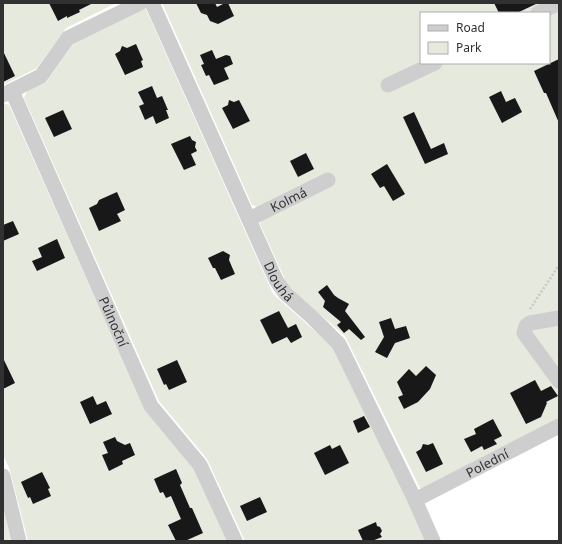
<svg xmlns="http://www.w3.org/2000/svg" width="562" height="544" font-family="'Noto Sans',sans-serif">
<rect width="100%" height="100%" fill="#fff"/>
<!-- green -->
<g fill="#e5e9de">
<path d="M3 3H116L66 28 37 68 3 85Z"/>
<path d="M163 3H551L530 13H421V63L387 91 444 63H549V13L559 7V420L421 490 345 336 288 286 260 224 262 218 258 207 252 205 163 5Z"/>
<path d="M145 7 273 294 332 346 407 498 425 541H245L207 459 159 401 24 98 27 91 47 81 76 40Z"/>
<path d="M3 103 9 105 145 410 194 468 227 541H28L9 467 3 455Z"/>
<path d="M3 508 11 541H3Z"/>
</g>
<!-- building -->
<g fill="#181818">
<path d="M49 3H93L79 10 80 12 67 18V16L58 21Z"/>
<path d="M196 3H215L217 7 225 3H228L234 16 218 24 210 21 207 15 201 13Z"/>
<path d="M494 3H538L517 13H499Z"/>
<path d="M136 44 143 60 141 61 143 67 125 75 115 54 120 51 122 46 127 48Z"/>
<path d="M212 50 216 59 226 55 230 56 233 64 224 68 229 79 214 85 209 75 206 76 201 65 204 64 200 55Z"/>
<path d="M3 51 15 76 3 82Z"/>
<path d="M559 59V123L546 93H544L534 71Z"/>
<path d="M152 86 157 98 162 96 168 110H166L169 118 156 124 153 116 145 120 139 106 144 104 138 92Z"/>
<path d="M501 91 506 102 515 98 522 112 502 123 489 97Z"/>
<path d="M229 100 234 102 239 100 250 121 233 129 222 108 228 105Z"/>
<path d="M63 110 72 129 54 137 45 118Z"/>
<path d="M414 112 431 149 444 143 448 154 425 164 403 117Z"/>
<path d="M190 136 192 140 196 142 195 147 197 151 191 154 196 165 184 170 171 144Z"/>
<path d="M306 153 314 169 298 177 290 161Z"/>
<path d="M387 164 405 194 393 201 384 186 380 188 371 174Z"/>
<path d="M117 192 125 210 117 214 121 221 99 231 89 208 97 204 99 200Z"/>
<path d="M13 221 19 234 3 241V225Z"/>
<path d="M57 239 65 258 37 271 32 261 42 257 38 248Z"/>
<path d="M223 251 230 255 229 260 235 274 221 280 215 268H213L208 258Z"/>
<path d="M327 285 334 295 338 298 349 304 345 311 365 337 361 340 349 329 344 333 337 325 341 322 323 307 325 301 318 292Z"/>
<path d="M279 311 288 328 296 324 302 337 291 343 287 337 272 344 260 320Z"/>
<path d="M391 318 395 329 406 326 410 338 395 343 387 358 375 352 384 337 379 322Z"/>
<path d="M3 358 15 383 3 389Z"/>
<path d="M177 360 187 382 169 390 166 384 164 385 157 369Z"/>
<path d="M426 366 436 375 430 389 418 402 404 409 398 397 403 395 397 382 409 369 416 376Z"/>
<path d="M535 380 541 391 551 386 558 396 546 402 547 403 541 417 526 424 510 393Z"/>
<path d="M93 396 97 405 106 401 112 414 90 424 80 402Z"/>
<path d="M364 416 370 427 358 433 353 421Z"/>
<path d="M493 419 502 436 494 440 497 444 484 450 482 446 471 452 464 439 476 434 474 429Z"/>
<path d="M115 437 117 441 125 445 130 443 135 455 122 461 123 464 109 471 102 455 108 453 103 442Z"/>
<path d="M433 443 443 464 426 472 416 452 421 449 423 444 428 445Z"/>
<path d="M330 445 332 449 340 445 349 463 325 475 314 453Z"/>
<path d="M176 469 182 483 180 485 190 508H192L203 533 185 541H176L168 525 181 519 171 496 166 498 163 492 160 493 154 479Z"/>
<path d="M42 472 50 488 48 489 51 496 33 504 30 497 28 498 21 482Z"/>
<path d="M260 497 267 512 247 521 240 506Z"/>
<path d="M376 522 377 526 380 527 382 531 380 534 382 537 372 541H363L358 530Z"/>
</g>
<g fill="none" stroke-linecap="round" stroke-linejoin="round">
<!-- path -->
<path stroke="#c8c8c8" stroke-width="2.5" stroke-dasharray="2 2" stroke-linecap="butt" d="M530 309 559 265"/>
<!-- minor -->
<g stroke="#cecece" stroke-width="15">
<path id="s1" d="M152 3 276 280 285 293 313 318 339 344 415 500 433 541"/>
<path d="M538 13 559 3"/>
<path d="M388 85 435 63"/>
<path id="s2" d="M12 91 151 406 200 465 235 541"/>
<path d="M3 95 41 76 68 38 140 3"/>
<path id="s3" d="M249 219 328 180"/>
<path d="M559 318 530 323 526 326 524 333 559 381"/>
<path d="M3 476 19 541"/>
<path id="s4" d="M415 500 559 426"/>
</g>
</g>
<g text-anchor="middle" stroke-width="4" stroke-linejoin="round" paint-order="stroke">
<!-- street labels -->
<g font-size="13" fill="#313131" stroke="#fff">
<text dy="5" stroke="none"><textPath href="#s3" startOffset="44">Kolmá</textPath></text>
<text dy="5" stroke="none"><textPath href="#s1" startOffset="306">Dlouhá</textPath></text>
<text dy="5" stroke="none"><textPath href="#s2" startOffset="252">Půlnoční</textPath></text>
<text dy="5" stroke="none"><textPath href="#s4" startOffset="81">Polední</textPath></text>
</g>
</g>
<!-- border -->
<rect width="562" height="544" fill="none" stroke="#313131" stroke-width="8"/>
<!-- legend -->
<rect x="420" y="12" width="130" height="52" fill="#ffffff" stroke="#adadad"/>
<rect x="428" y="25" width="20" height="6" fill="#cecece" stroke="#adadad"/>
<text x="456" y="32" font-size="12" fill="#313131">Road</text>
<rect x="428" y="42" width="20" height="12" fill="#e5e9de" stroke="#adadad"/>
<text x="456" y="52" font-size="12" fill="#313131">Park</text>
</svg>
